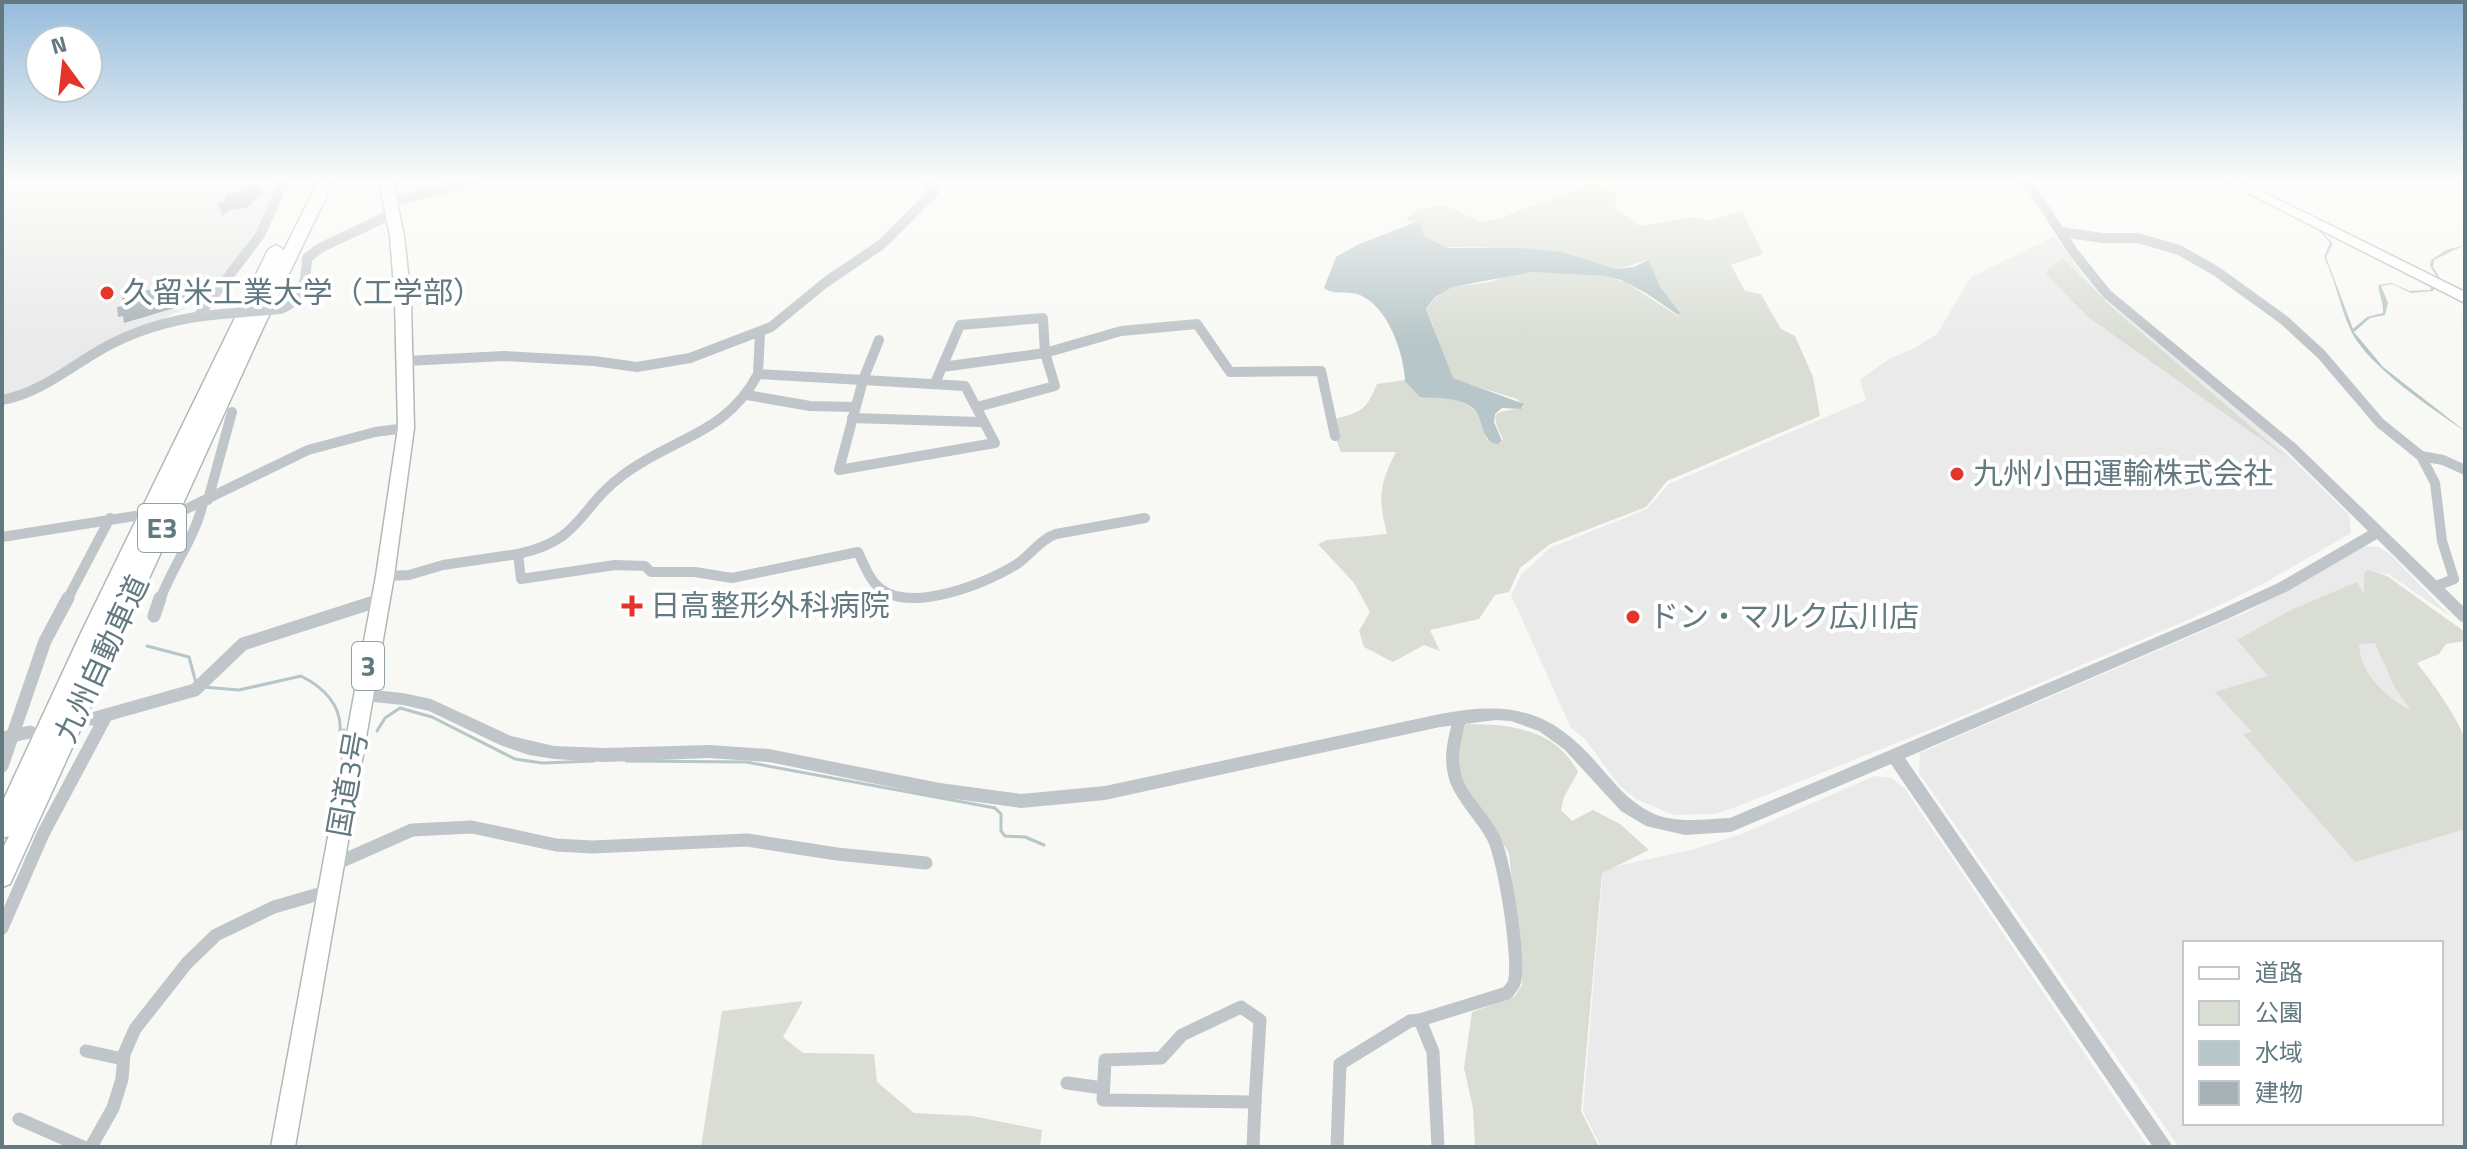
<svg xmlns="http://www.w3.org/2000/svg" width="2467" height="1149" font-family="'Titillium Web','Noto Sans JP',sans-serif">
<rect width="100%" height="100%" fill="#f8f8f5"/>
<!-- built -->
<g fill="#e9eae9" fill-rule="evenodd">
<path d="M2 182H278L258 227 207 299 108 343 38 384 2 396Z"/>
<path d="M2055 236 2082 274 2105 300 2263 430 2349 515 2351 533 2259 586 2190 619 1934 728 1733 808 1715 814 1674 815 1636 799 1619 785 1585 739 1571 728 1511 595 1521 575 1550 548 1647 509 1669 484 1866 400 1860 380 1889 359 1915 348 1937 334 1971 277Z"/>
<path d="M2362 546 2378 547 2389 553 2450 616 2388 574 2375 573 2465 765V1147H2179L1919 773 1920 753 2247 612ZM2185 943H2441V1123H2185Z"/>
<path d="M1875 776 1891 778 1905 789 2148 1147H1601L1583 1111 1603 869 1691 850 1739 835Z"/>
</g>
<!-- green -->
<g fill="#d9ddd4" fill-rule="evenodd">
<path d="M1588 184 1618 191 1615 207 1640 226 1691 217 1708 221 1742 210 1763 254 1731 265 1745 291 1761 294 1781 329 1795 336 1813 377 1820 416 1667 481 1646 507 1550 544 1520 568 1509 592 1495 595 1479 619 1430 630 1440 651 1424 645 1393 662 1364 647 1359 631 1370 612 1354 583 1318 544 1327 540 1387 534C1378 498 1379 485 1396 452H1341L1335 436V419C1362 412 1366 410 1377 384L1405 380 1422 397C1439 395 1469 399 1478 415 1483 423 1483 432 1487 440L1501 443 1503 439C1486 406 1499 414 1524 407L1517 399 1453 379C1440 357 1438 332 1426 310L1435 298 1450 287 1490 282 1515 273 1538 272 1603 276 1625 282 1678 316 1681 314 1656 280 1648 260 1618 269 1565 253 1522 248 1446 247 1423 235 1418 223 1406 220 1416 209 1445 205 1481 222 1504 217Z"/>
<path d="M2063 259 2116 311 2289 459 2088 317 2046 274 2049 268Z"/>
<path d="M2368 570 2387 576 2465 632V641L2446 644 2439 654 2417 663C2435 686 2452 710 2464 736 2467 749 2465 811 2465 829L2355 862 2243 734 2252 732 2215 692 2268 676 2237 640 2291 610 2357 582 2364 594V573ZM2375 643 2394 686 2411 711C2386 696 2360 675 2359 644Z"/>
<path d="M1466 724C1510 724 1556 729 1578 772L1564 797 1561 810 1572 821 1593 810 1620 824 1649 850 1602 873 1581 1111 1599 1147H1475L1473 1108 1464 1068 1472 1012 1515 996 1522 985 1509 853 1459 775 1457 750Z"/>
<path d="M803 1001 783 1037 803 1053 874 1054 877 1082 914 1113 972 1116 1042 1130 1040 1147H701L722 1011Z"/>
</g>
<!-- water -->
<g fill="#b7c6c8">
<path d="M1416 222 1421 225 1424 236 1448 248H1521L1562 252 1617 269 1634 267 1648 260 1660 286 1681 314 1678 315 1646 293 1621 280 1603 276 1532 272 1452 287 1435 297 1426 309 1453 378 1524 404 1521 409 1502 408 1495 414 1494 422 1502 441 1498 444C1478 442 1486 415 1470 406 1453 396 1437 399 1420 397L1405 381C1404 353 1388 307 1360 295 1348 290 1335 296 1324 288L1336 257 1357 245Z"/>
<path d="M2314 225H2316L2333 244 2326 257 2353 329 2367 317 2383 313C2384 301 2377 291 2379 285L2391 283 2410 291 2430 290 2437 277 2430 266 2431 260 2446 250 2465 245 2434 260 2433 267 2440 278 2433 291 2411 293 2392 284 2381 286 2388 303 2385 315 2370 318 2354 332 2383 367 2465 431C2432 409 2371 368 2352 333 2340 309 2336 281 2324 257L2330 243Z"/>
</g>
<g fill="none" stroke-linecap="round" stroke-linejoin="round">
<!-- stream -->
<g stroke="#b7c6c8" stroke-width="3">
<path d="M147 646 189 657 196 683"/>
<path d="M203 687 239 690 301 676C323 687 342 705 340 731L344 730"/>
<path d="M377 731 385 718 400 708 432 717 515 759 542 763 594 761"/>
<path d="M626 761 746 762 995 808 1001 814V831L1005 836 1025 837 1044 845"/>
</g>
</g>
<!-- building -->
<g fill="#a6b2b5">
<path d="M257 184 263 192 259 197 246 208 230 210 222 216 218 203 226 201 225 196Z"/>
<path d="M184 279 185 286 189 285 191 294 186 296 188 304 124 323 123 316 118 317 117 307 122 306V298Z"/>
</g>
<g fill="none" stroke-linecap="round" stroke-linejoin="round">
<defs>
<path id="primary" d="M2226 182H2243L2465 292V303Z"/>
<path id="trunk" d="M379 182H393L404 236 411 300 414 428 394 576 295 1147H271L376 576 398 428 395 300 390 236Z"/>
<path id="motorway" d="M318 182H333L263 328 10 884 2 887V850L9 836 2 838V803L81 633 268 250 276 245 284 250Z"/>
</defs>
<!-- primary casing -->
<use href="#primary" stroke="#b0b8ba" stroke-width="3"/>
<!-- trunk casing -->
<use href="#trunk" stroke="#b2b8bb" stroke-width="3"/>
<!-- motorway casing -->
<use href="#motorway" stroke="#b2b8bb" stroke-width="3"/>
<!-- minor-far1 -->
<g stroke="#bfc5c8" stroke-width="10">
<path d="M390 202 470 182"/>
<path d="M2061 232 2103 238H2138L2179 250 2216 271 2284 320 2321 354 2380 423 2421 456 2435 483 2442 541 2454 579 2434 587"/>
<path d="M280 309C304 301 306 280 307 258L320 248 392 214"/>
<path d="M199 315 260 235 284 182"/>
<path d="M760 333 758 374 863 380"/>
<path d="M406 361 504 356 594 361 637 367 690 358 771 327 826 282 882 244 934 192 927 182"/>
<path d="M942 367 960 325 1043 318 1045 353 1055 386 977 407"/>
<path d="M863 380 965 386 995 443 839 470Z"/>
<path d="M863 380 879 340"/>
<path d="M936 381 942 367 1045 353 1121 331 1197 324 1230 372 1321 371 1335 436"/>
<path d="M747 395 810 406 855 407"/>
<path d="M2 400C45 392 75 362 113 343 147 326 184 317 222 314"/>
<path d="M852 418 979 422"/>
<path d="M2421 456 2443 460 2465 470"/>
<path d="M208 500 232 412"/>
<path d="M184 510 308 450 375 432 406 428"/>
<path d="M2 537 135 516"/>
<path d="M518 554C583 540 578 508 623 475 673 437 726 435 758 374"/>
<path d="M385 576 409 575 443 565 518 554 521 579 615 565 645 566 651 572H695L732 578 858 552C864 564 869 580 881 589 913 613 987 583 1017 564 1031 555 1039 540 1056 534L1145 518"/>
<path d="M67 600 110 518"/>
<path d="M160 600C172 567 195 538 203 503"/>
</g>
<!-- minor -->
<g stroke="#bfc5c8" stroke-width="13">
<path d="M154 616 160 598"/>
<path d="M92 719 195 690 243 644 380 600"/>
<path d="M7 737 30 732"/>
<path d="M2 766 45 641 68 598"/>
<path d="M333 865 412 830 472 827 556 845 592 847 747 840 837 854 926 863"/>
<path d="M2 928 43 834 106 716"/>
<path d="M1241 1007 1260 1020 1255 1102 1103 1100 1105 1060 1161 1058 1182 1035Z"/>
<path d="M1420 1020 1507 993C1509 990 1513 987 1514 983 1521 963 1504 857 1493 837 1483 817 1464 801 1456 780 1449 759 1454 739 1460 719"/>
<path d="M86 1051 123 1059"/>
<path d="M1067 1083 1103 1088"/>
<path d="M19 1119 83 1147"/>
<path d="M91 1147 113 1108 122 1079 124 1054 135 1029 187 963 216 935 274 907 329 891"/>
<path d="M1253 1147 1255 1102"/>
<path d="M1337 1147 1340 1064 1410 1021 1420 1020 1433 1052 1438 1147"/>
</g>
<!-- tertiary -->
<path fill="#bfc5c8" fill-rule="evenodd" d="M2019 182H2030L2037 188 2078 250 2111 291 2296 444 2465 608V623L2460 621 2377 539 2288 591 2223 621 1905 758 2173 1147H2153L1891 764 1731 832 1685 835 1646 826 1621 811 1564 749 1539 731 1511 721 1496 720 1440 727 1105 800 1021 808 940 797 769 762 709 758 605 762 554 759 529 755 500 745 429 711 403 705 363 701 358 699 356 695 358 691 363 689 403 693 431 699 511 736 554 746 605 748 709 745 769 749 940 783 1021 794 1105 786 1440 714C1506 702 1547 707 1594 760 1612 780 1627 801 1652 813 1676 824 1705 819 1730 818L2213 613 2278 583 2368 531 2286 450 2103 297 2070 256 2029 192Z"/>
<!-- primary -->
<use href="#primary" fill="#fff" fill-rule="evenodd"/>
<!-- trunk -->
<use href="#trunk" fill="#fff" fill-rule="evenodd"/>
<!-- motorway -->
<use href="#motorway" fill="#fff" fill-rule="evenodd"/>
<!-- minor-bridge -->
<path stroke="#bfc5c8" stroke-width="10" d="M222 314 280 309"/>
</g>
<!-- sky -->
<linearGradient id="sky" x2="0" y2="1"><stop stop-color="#94bbdb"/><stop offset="0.53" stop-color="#fcfcfa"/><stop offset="1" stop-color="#fcfcfa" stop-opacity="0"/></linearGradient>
<rect width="2467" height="342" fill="url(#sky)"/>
<!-- markers -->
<g fill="#e3352a" stroke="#fff" stroke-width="3">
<circle cx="107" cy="293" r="8"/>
<circle cx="1957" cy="474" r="8"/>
<path d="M628 594h8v8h8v8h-8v8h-8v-8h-8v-8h8z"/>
<circle cx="1633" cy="617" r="8"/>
</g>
<g text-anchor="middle" stroke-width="8" stroke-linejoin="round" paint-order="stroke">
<!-- shield labels -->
<g fill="#fff" stroke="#92a1a6" stroke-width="2">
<rect x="138" y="504" width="48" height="48" rx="6"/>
<rect x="352" y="642" width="32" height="48" rx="6"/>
</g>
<g font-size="28" font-weight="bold" fill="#637980">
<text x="162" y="538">E3</text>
<text x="368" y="676">3</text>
</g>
<!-- poi labels -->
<g font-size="30" fill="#637980" stroke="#fff" text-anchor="start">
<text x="123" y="303">久留米工業大学（工学部）</text>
<text x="1973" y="484">九州小田運輸株式会社</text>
<text x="650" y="616">日高整形外科病院</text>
<text x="1649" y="627">ドン・マルク広川店</text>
</g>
<!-- street labels -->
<g font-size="30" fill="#637980" stroke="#fff">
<text transform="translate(102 659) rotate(-65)" y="10">九州自動車道</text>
<text transform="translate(348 784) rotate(-80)" y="10">国道3号</text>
</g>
</g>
<!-- border -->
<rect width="2467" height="1149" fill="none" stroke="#637980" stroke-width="8"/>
<!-- legend -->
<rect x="2183" y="941" width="260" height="184" fill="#ffffff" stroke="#c1c9cc" stroke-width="2"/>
<rect x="2199" y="967" width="40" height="12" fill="#ffffff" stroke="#c1c9cc" stroke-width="2"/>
<text x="2255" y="981" font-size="24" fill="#637980">道路</text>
<rect x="2199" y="1001" width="40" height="24" fill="#d9ddd4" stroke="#c1c9cc" stroke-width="2"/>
<text x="2255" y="1021" font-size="24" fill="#637980">公園</text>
<rect x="2199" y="1041" width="40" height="24" fill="#b7c6c8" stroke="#c1c9cc" stroke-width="2"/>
<text x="2255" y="1061" font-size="24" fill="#637980">水域</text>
<rect x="2199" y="1081" width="40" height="24" fill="#a6b2b5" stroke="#c1c9cc" stroke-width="2"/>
<text x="2255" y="1101" font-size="24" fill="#637980">建物</text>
<!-- north arrow -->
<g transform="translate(64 64) rotate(345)"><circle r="38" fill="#ffffff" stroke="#c1c9cc" stroke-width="2"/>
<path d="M0-6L14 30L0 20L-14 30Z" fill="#e3352a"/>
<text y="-12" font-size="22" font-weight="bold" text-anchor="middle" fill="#637980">N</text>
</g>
</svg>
